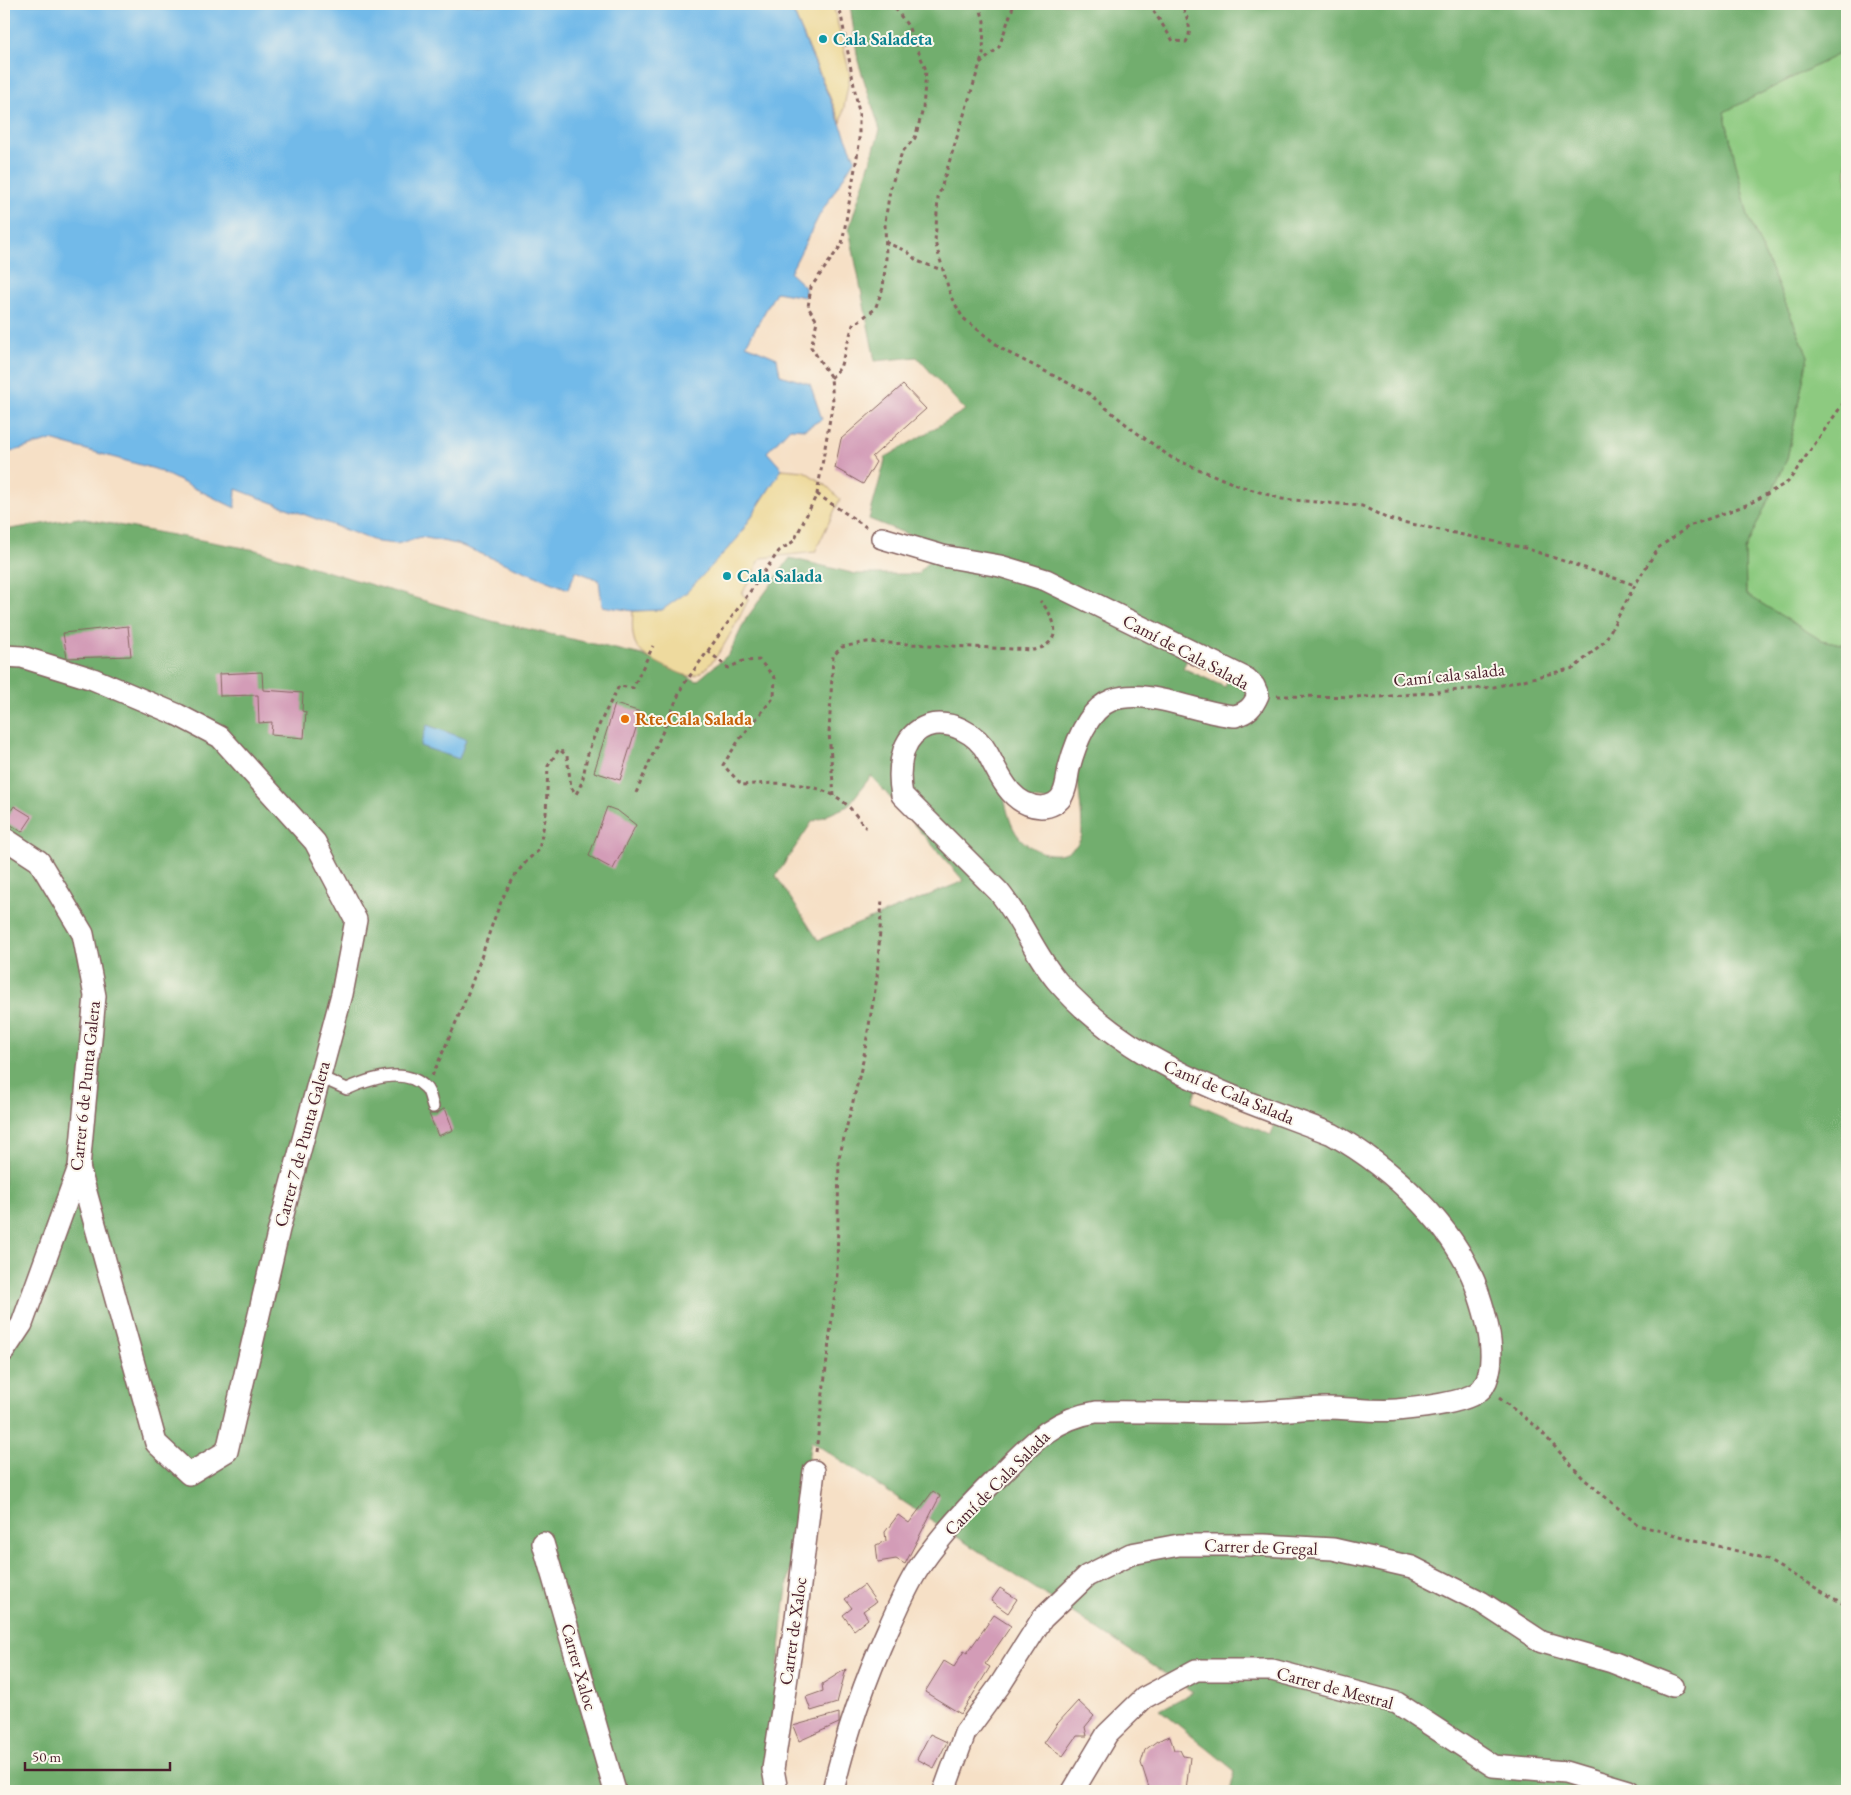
<svg xmlns="http://www.w3.org/2000/svg" width="1851" height="1795" font-family="'EB Garamond',serif">
<rect width="100%" height="100%" fill="#fbf7ec"/>
<filter id="ink" filterUnits="userSpaceOnUse"><feTurbulence type="fractalNoise" baseFrequency=".02" numOctaves="2"/><feDisplacementMap in="SourceGraphic" scale="10" xChannelSelector="R" yChannelSelector="G"/><feConvolveMatrix kernelMatrix="1 2 1 2 8 2 1 2 1" color-interpolation-filters="sRGB"/></filter>
<filter id="wash" filterUnits="userSpaceOnUse"><feTurbulence type="fractalNoise" baseFrequency=".0096" numOctaves="4" result="noise"/><feDisplacementMap in="SourceGraphic" scale="20" xChannelSelector="R" yChannelSelector="G"/><feGaussianBlur stdDeviation="1.12" result="paint"/><feColorMatrix in="noise" values="0 0 0 0 0 0 0 0 0 0 0 0 0 0 0 0 0 1.4 0 .05"/><feComposite in="paint" operator="in"/></filter>
<g filter="url(#wash)">
<rect width="100%" height="100%" fill="#f6e0c6"/>
<!-- green -->
<path fill="#8dca80" stroke="#6c7456" d="M1847 50V645L1821 640 1746 594 1745 550 1787 459 1808 356 1748 216 1724 112Z"/>
<!-- forest -->
<path fill="#72ae6e" stroke="#5e664c" fill-rule="evenodd" d="M850 4H1847V50L1724 112 1748 216 1808 356 1787 459 1745 550 1746 594 1821 640 1847 645V1791H1230L1235 1771 1160 1710 1193 1692 811 1441 785 1602 765 1791H4V530L79 518 256 550 492 621 642 655 697 681 729 654 746 619 790 558 856 574H918L931 558 924 541 869 519 886 457 965 410 917 357 875 361 849 229 880 130 858 61ZM1189 656 1230 675 1225 687 1183 668ZM871 776 964 881 818 940 776 876 812 822 848 806ZM1078 781C1079 791 1084 831 1081 838 1069 864 1034 855 1019 837 1010 826 1007 810 1004 797L1065 802ZM1197 1088 1276 1121 1271 1135 1192 1102Z"/>
<!-- sand -->
<g fill="#eeda9e" stroke="#9c7c64">
<path d="M790 4H833L850 75 841 123Z"/>
<path d="M782 469 804 471 827 486 840 499 815 552 761 558 742 594 749 599C737 620 718 665 696 675 687 678 678 672 670 669 638 653 630 650 633 611L662 610 737 539Z"/>
</g>
<!-- water -->
<g fill="#72bae9" stroke="#5e6c8a">
<path d="M4 4H790L855 159 819 216 790 273 805 287V297L776 292 746 345 777 358 780 375 810 384 822 419 805 429 790 428 767 452 782 469 737 539 686 593 662 610 633 611 602 606 599 580 576 571 568 589 457 544 421 537 397 544 378 542 236 489 235 508 155 469 51 440 4 454Z"/>
<path d="M427 725 466 739 459 759 420 746Z"/>
</g>
<g id="blocks">
<!-- building -->
<g fill="#d39cb7">
<path d="M903 385 926 409 872 457 876 462 863 484 835 468 841 439Z"/>
<path d="M128 626 131 656 67 658 63 633Z"/>
<path d="M262 672 263 690 303 693 302 711 306 712 304 738 271 735 272 722 259 723 258 695 220 696 219 674Z"/>
<path d="M615 704 641 712 620 780 594 772Z"/>
<path d="M14 806 32 817 22 832 5 821Z"/>
<path d="M607 807 618 811 636 825 613 869 589 856Z"/>
<path d="M445 1108 453 1130 438 1136 429 1114H436Z"/>
<path d="M933 1491 940 1496 905 1564 896 1559 878 1562 876 1545 886 1541 885 1532 898 1515 909 1523Z"/>
<path d="M864 1585 876 1602 863 1611 868 1619 854 1630 843 1615 852 1608 845 1599Z"/>
<path d="M1000 1588 1017 1599 1008 1613 991 1601Z"/>
<path d="M994 1615 1011 1626 985 1664 990 1667 961 1714 925 1692 944 1661 954 1667 964 1651 967 1653Z"/>
<path d="M846 1669 837 1703 811 1711 806 1697 823 1691 822 1684Z"/>
<path d="M1078 1701 1094 1716 1085 1727 1087 1736H1077L1063 1756 1044 1743 1057 1724Z"/>
<path d="M839 1713V1723L799 1741 793 1726Z"/>
<path d="M930 1734 947 1742 934 1768 917 1759Z"/>
<path d="M1170 1736 1174 1750H1180L1183 1756 1190 1757 1186 1791H1150L1141 1763 1145 1750 1157 1741Z"/>
</g>
</g>
</g>
<g filter="url(#ink)">
<use href="#blocks" fill-opacity="0" stroke="#866361" stroke-width="1"/>
<g fill="none" stroke-linecap="round" stroke-linejoin="round">
<defs>
<path id="service" d="M320 1077 347 1089C369 1079 406 1066 426 1088 430 1092 431 1101 433 1107"/>
<g id="minor">
<path d="M4 656 22 657 93 679 178 715 220 737 315 842 356 920 342 994 279 1229 227 1451 189 1474 156 1443 79 1167"/>
<path d="M4 838 39 861 83 934 95 996 79 1167 22 1324 4 1351"/>
<path d="M543 1543 615 1791"/>
<path d="M777 1791 773 1769 796 1618 814 1471"/>
<path d="M833 1791C846 1734 865 1680 889 1627 899 1606 907 1585 920 1566 944 1531 973 1501 1003 1472 1032 1443 1053 1419 1096 1412 1143 1411 1191 1413 1239 1413 1268 1413 1297 1408 1326 1408 1349 1408 1374 1412 1397 1410 1417 1408 1472 1403 1483 1387 1499 1363 1487 1319 1479 1295 1459 1229 1391 1167 1332 1134 1232 1096 1130 1065 1057 981 1035 955 1022 920 999 892L902 795C899 779 899 765 904 750 908 739 916 730 927 726 950 719 977 733 988 754 1000 776 1011 806 1041 807 1050 807 1060 802 1063 794 1067 786 1067 777 1069 768 1075 745 1088 709 1112 700 1147 687 1199 714 1235 716 1247 713 1253 707 1258 695L1254 686 1247 679 1046 580 1000 566 943 556 882 538"/>
<path d="M944 1791 965 1733 1000 1685 1042 1619 1087 1576 1131 1554 1179 1545H1264L1333 1549 1412 1567 1481 1602 1542 1642 1612 1662 1673 1686"/>
<path d="M1073 1791 1107 1734 1144 1698 1196 1670H1272L1397 1703 1493 1766 1565 1772 1629 1791"/>
</g>
</defs>
<!-- service casing -->
<use href="#service" stroke="#866361" stroke-width="14"/>
<!-- minor casing -->
<use href="#minor" stroke="#866361" stroke-width="24"/>
<!-- path -->
<g stroke="#866361" stroke-width="3" stroke-dasharray="4 4" stroke-linecap="butt">
<path d="M979 4 984 21 983 54 938 198 935 242 951 297 963 318 1005 351 1088 393 1133 430 1172 458 1237 485 1282 499 1362 506 1388 519 1525 548 1635 585"/>
<path d="M1149 4 1173 41 1186 42C1194 29 1186 17 1182 4"/>
<path d="M980 64 999 47 1014 4"/>
<path d="M885 242 908 252 917 261 942 270"/>
<path d="M831 378 840 368 853 325 875 309 883 288 886 258 885 222 890 190 902 152 915 138 923 109 926 70 908 26 892 4"/>
<path d="M817 494 866 527"/>
<path d="M708 651 728 668 743 661 759 660 775 678 774 697 739 740 723 765 742 785C777 782 823 780 849 807 855 813 860 821 866 828"/>
<path d="M1277 696 1380 697 1494 687 1574 668 1605 641 1635 585 1658 548 1689 526 1749 504 1788 482 1847 398"/>
<path d="M636 793 682 687 779 551 794 541 817 494 833 401 831 378 811 347 817 321 808 307 811 287 842 244 859 145V113L839 4"/>
<path d="M834 796 829 733 833 656 842 647 867 642 1034 650C1064 643 1057 619 1040 601"/>
<path d="M432 1076C447 1043 462 1010 474 977 491 934 500 880 539 850L546 814 548 766 559 749 567 756 571 787 576 794C585 779 583 773 587 757 594 732 607 709 619 686L633 688 653 646"/>
<path d="M1499 1398 1537 1427 1583 1478 1638 1525 1764 1558 1847 1606"/>
<path d="M816 1452 837 1275 839 1158 863 1061 877 978 882 898"/>
</g>
<!-- service -->
<use href="#service" stroke="#fff" stroke-width="11"/>
<!-- minor -->
<use href="#minor" stroke="#fff" stroke-width="21"/>
</g>
</g>
<!-- markers -->
<g fill="#0f9aa8" stroke="#fbf7ec" stroke-width="2">
<circle cx="823" cy="39" r="5"/>
<circle cx="727" cy="576" r="5"/>
</g>
<circle fill="#e8710a" stroke="#fbf7ec" stroke-width="2" cx="625" cy="719" r="5"/>
<g text-anchor="middle" stroke-width="4" stroke-linejoin="round" paint-order="stroke">
<!-- culture labels -->
<g font-size="18" font-weight="bold" fill="#0d838f" stroke="#fbf7ec" text-anchor="start">
<text x="833" y="45">Cala Saladeta</text>
<text x="737" y="582">Cala Salada</text>
</g>
<!-- street labels -->
<g font-size="18" fill="#4a1f2b" stroke="#fbf7ec">
<text transform="translate(1186 652) rotate(28)" y="6">Camí de Cala Salada</text>
<text transform="translate(1449 675) rotate(-6)" y="6">Camí cala salada</text>
<text transform="translate(85 1086) rotate(-84)" y="6">Carrer 6 de Punta Galera</text>
<text transform="translate(1229 1092) rotate(23)" y="6">Camí de Cala Salada</text>
<text transform="translate(302 1144) rotate(-75)" y="6">Carrer 7 de Punta Galera</text>
<text transform="translate(997 1483) rotate(-45)" y="6">Camí de Cala Salada</text>
<text transform="translate(1261 1547) rotate(2)" y="6">Carrer de Gregal</text>
<text transform="translate(793 1631) rotate(-82)" y="6">Carrer de Xaloc</text>
<text transform="translate(579 1667) rotate(74)" y="6">Carrer Xaloc</text>
<text transform="translate(1335 1688) rotate(15)" y="6">Carrer de Mestral</text>
</g>
<!-- food labels -->
<g font-size="18" font-weight="bold" fill="#c56008" stroke="#fbf7ec" text-anchor="start">
<text x="635" y="725">Rte.Cala Salada</text>
</g>
</g>
<!-- margin -->
<rect width="1851" height="1795" fill="none" stroke="#fbf7ec" stroke-width="20"/>
<!-- scale -->
<path d="M25 1762v8h145v-8" fill="none" stroke="#4a1f2b" stroke-width="2.5"/>
<text x="32" y="1762" font-size="15" fill="#4a1f2b" stroke="#fbf7ec" stroke-width="4" paint-order="stroke">50 m</text>
</svg>
